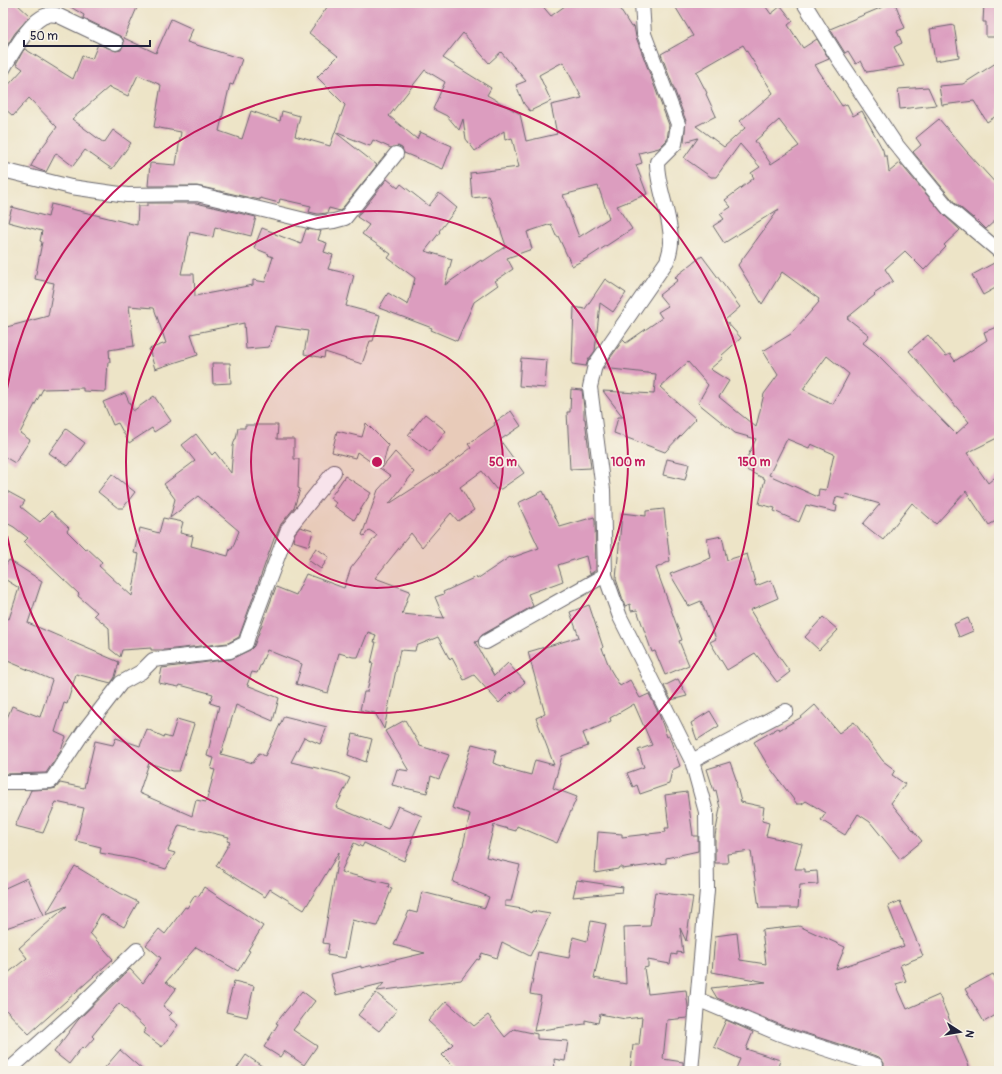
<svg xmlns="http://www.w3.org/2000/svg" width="1002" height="1074" font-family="Pangolin,sans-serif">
<rect width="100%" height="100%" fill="#f7f3e8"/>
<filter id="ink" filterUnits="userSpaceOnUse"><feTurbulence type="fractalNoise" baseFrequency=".025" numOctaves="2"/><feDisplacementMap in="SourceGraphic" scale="8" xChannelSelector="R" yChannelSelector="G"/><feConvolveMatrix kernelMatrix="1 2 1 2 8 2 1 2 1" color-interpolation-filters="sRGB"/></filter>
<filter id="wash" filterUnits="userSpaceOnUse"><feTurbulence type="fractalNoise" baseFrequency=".012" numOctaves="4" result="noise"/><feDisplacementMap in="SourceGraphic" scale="16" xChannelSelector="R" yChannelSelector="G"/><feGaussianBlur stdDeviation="0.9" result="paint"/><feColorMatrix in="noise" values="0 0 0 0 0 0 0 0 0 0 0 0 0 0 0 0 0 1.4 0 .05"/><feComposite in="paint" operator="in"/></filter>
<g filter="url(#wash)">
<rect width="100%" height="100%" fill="#ede4c7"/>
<g id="blocks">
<!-- building -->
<g fill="#dc9dbf" fill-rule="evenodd">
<path d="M3 3H16L30 16 15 33 3 52Z"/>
<path d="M64 3H139L124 38 156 53 171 19 193 29 187 42 242 59 233 85 230 84 219 131 242 139 251 111 280 121 282 111 300 116 295 136 330 146 335 132 377 165 340 211 329 208 327 213 318 214 309 212 311 206 280 199 279 203 260 198V200L197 186H148L150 163 176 165 181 132 154 127 161 85 138 75 128 96 109 87 72 119 104 143 113 130 131 143 112 169 85 150 73 166 56 153 46 172 40 170 31 166 38 153 57 127 29 98 13 116 3 107V91L23 69 16 64 23 51 25 49 73 79 82 56 92 59 98 44 116 51 121 50 124 43 123 39 120 36 83 18 84 15Z"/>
<path d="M330 3H540L551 16 569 3H616L631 27 634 26 636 37 669 125 667 140 659 148 639 153 642 163 636 165 647 194 617 206 632 229 589 257 572 266 558 236H556L551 224 527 232 532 249 507 258 513 269 495 281 498 285 474 302 457 341 431 330 432 328 379 308 388 293 408 305 415 278 388 258 391 254 362 234 369 225 357 217 387 179 398 188 401 184 429 206 439 193 457 208 439 231 440 232 425 251 452 259 445 285 481 260 482 262 506 246 489 196 472 198 470 173 519 167 512 138 505 140 504 131 475 151 466 139 463 119 459 130 447 116 433 109 445 82 425 70 389 116 417 139 420 132 452 146 443 169 404 153 402 148 398 146 391 148 373 140 370 146 335 132 345 105 317 77 338 56 309 33ZM463 33 489 63 501 52 526 81 516 85 524 104 530 111 551 101 539 75 563 62 582 98 551 105 557 134 526 141 520 114 487 95 491 88 443 58ZM598 186 609 218 579 237 563 195Z"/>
<path d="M673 3H763L771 14 781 6 793 21 788 25 803 48 817 39 829 59 815 65 842 106 847 104 853 116 862 111 883 150 884 156H887L889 172 900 163 943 214 960 230 944 245 946 247 924 270 905 251 885 269 893 281 874 294 875 295 847 318 869 335 863 343 876 353 956 434 969 422 909 351 928 335 946 356 950 354 955 361 987 340 984 332 999 326V437L967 453 988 483 999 474V519L989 525 966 491 936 524 912 503 883 540 863 524 880 504 846 494 845 499 836 497 834 505 837 506 836 512 806 505 799 522 774 511 775 508 759 504 765 479 742 468 756 439 735 433 698 403 708 385 688 362 660 387 696 419 665 452 614 433 618 417H623L603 391 654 394 656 374 603 368 623 340 626 343 662 318 658 312 668 306 659 295 678 280 675 277 702 256 740 307 725 320 741 338 721 356 723 358 710 369 729 381 719 397 756 427 764 394 778 375 763 351 791 334 819 302 818 301 819 299 782 272 762 304 738 265 779 209 724 243 713 226 724 219 720 214 731 207 725 200 754 178 751 173 760 167 740 144 716 177H711L684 158 698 138 684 142 686 121 661 54 693 36ZM743 45 773 93 740 121 745 128 724 147 696 126 716 116 706 94 707 93 696 72ZM779 120 799 146 771 164 755 141ZM827 356 849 374 833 404 803 389ZM787 439 809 448 811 444 834 454 826 490 819 489 818 497 769 475Z"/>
<path d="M892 3H895L905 28 897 31 902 43 894 47 904 66 867 72 861 61 856 64 848 51 845 53 830 29Z"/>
<path d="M984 3H999V37H986V22H983Z"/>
<path d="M954 25 959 57 935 61 930 29Z"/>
<path d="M999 61V114L987 122 974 101 942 105 939 86 963 84Z"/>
<path d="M928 87 936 105 900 109 898 89Z"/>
<path d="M939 119 968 153 999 187V217L986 229 974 217 973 218 955 203 913 152 921 145 916 138Z"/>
<path d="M147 203H196L256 217 251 236 215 227 213 237 190 232 181 274H194L195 296 253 285V280L265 282 273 257 268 255 269 254 254 248 262 228 275 233V234L301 244 306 229 321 231 318 240 327 243 324 252 333 255 328 269 354 275 346 306 380 315 373 341H370L362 364 325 352 324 358 304 354 308 331 275 326 269 347 246 349 244 323 191 334 198 355 155 369 149 349 166 343 154 308 129 306 134 346 109 350 110 362H108L106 392 83 391V388L43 389 20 433 30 440 15 463 3 456V328L48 316 54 283 35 279 42 242 40 241 42 231 8 222 12 207 48 217 51 204 137 225 138 206H147Z"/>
<path d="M994 263 999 273V286L983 295 972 275Z"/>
<path d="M605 279 626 293 613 312 600 303 595 351 588 360 586 366 572 364 574 307 585 309Z"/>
<path d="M521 358 547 360 545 388 519 386Z"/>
<path d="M212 363H230L231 383 213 384Z"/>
<path d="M571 389 582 390 584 408V419H585L591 468 570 469 567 412H570Z"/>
<path d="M125 393 133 411 154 396 171 421 154 432 152 428 129 443 118 423 113 425 103 402Z"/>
<path d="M511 411 521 426 500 440 524 473 501 489H496L482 471 460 487 474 510 458 521 451 513 422 547 411 533 375 578 410 591 402 614 444 618 435 597 444 594 443 592 476 577 477 579 510 557 511 558 539 548 518 503 543 491 560 527 594 517 595 521 596 570 590 574 586 556 558 565 563 581 528 594 533 606 482 635 478 641 475 642 494 676 508 663 525 682 512 694 510 692 499 703 474 675 464 680 452 658 450 660 438 637 416 646 415 651 400 650 384 729 375 713 360 710 364 692H367L373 663H371L376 642H374L376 635 368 632 358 657H353L339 653 328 693 296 684 302 664 267 650 257 673 252 672 247 685 279 698 273 721 236 705 221 754 253 763 259 753 265 756 284 716 327 727 320 744 304 737 291 762 338 773 350 778 336 807 388 829 398 806 422 816 411 841H412L404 861 364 843 362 847 354 843 341 872 389 884 388 887 392 888 377 926 352 920 345 958 327 955 329 944 323 943 339 852 304 910 270 889 265 897 216 866 230 842 227 841 229 837 179 825 168 851 175 853 166 869 134 859 100 853 101 847 76 841 84 808 56 802 43 833 15 826 31 790 52 789 56 788 60 783 84 788 95 741 113 745 116 738 140 746 147 729 164 737V736L171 738 177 719 194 724 179 771H173L149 763 139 793 192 816 196 800 206 802 215 770 211 769 214 758 207 756 219 706 210 703 213 694 180 685 179 687 159 683 162 668 231 659 250 650 254 646 276 587 296 595 306 574 344 588 351 568 377 535 369 530 364 536 362 535 378 490 391 476 357 452 355 458 332 452 337 431 362 437 366 423 388 445 382 468 395 452 414 472 389 504 446 467 471 448 468 444 495 425 494 423Z"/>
<path d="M425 414 446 431 430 452 408 435Z"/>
<path d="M245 425H278L277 439H294V459H299L298 488 300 489 294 508 281 524 276 536H275L239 637 228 643 165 650H151V648L122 650 120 657 110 649 109 628 94 615 97 612 78 596 79 594 24 542 28 538 14 527 3 521V489L25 501 21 507 40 522 51 511 69 528 67 531 85 549 87 548 102 562 99 566 132 596 139 554 134 553 140 528 159 533 163 518 183 522 180 533 193 536 191 546 228 556 230 549H232L239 531 198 496 170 518 175 499 164 484 195 461 182 445 196 434 212 455 215 452 231 473 233 446 235 439H236L238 428H245Z"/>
<path d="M66 429 85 443 68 466 49 453Z"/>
<path d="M667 459 689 464 685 480 663 475Z"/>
<path d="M112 474 135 492 123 508H118L98 492Z"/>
<path d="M345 476 371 493 354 520 334 506 336 503 330 498Z"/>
<path d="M664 509 670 561 656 568 682 640 679 641 689 665 665 675 655 651 652 652 637 610 631 611 630 604 625 606 616 579 622 513 646 516V511Z"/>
<path d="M300 527 313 531 309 546 293 541 295 533Z"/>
<path d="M722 536 727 560 747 554 756 586 771 580 778 598 750 610 775 651 790 672 777 682 755 653 727 670 710 642 716 639 701 601 689 606 670 574 711 558 707 539Z"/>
<path d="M316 548 329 557 321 569 308 560Z"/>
<path d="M9 560 42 581 28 623 119 662 115 677 111 683 76 674 67 704 64 703 55 732 66 737 60 752 46 773 3 774V728L12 706 40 717 52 680 3 659V616L9 619 19 588 3 578V569Z"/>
<path d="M589 605 603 647 602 648 610 669 620 686 630 680 640 698 649 694 659 714 667 737 669 736 680 766 672 770 669 784 640 794 637 785 633 787 627 773 644 767 638 750 652 745 634 704 610 718 611 721 583 733 588 746 562 756 553 788 577 797 557 843 517 826 516 831 494 825 486 857 520 865 511 901H505V906L522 909 531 913 532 911 550 914 530 956 502 942 497 958 482 953 479 960 477 959 461 980 377 991 384 983 336 995 331 974 361 966V968L425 953 394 945 409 911 417 913 422 892 485 908 489 897 453 882 462 846H463L470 814 452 808 472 744 496 750 493 763 505 767V768L531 775 535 760 554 765 536 718 545 714 528 652 579 637 570 612Z"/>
<path d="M823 617 838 630 819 650 805 637Z"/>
<path d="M968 618 973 631 959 637 954 624Z"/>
<path d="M678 679 687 696 671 700 664 686Z"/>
<path d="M815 705 839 733 854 722 883 761 895 770 892 775 905 784 891 803 922 841 900 859 870 822 858 814 845 835 821 820 826 813 806 801 802 804H797L767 764 754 742 778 728 779 730 800 718Z"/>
<path d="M710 711 719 726 697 740 691 723Z"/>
<path d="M405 720 420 746 449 755 439 779 431 776 427 793 392 785 397 769 409 771 385 731Z"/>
<path d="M353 734 372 739 366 762 348 755Z"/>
<path d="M730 762 737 782 736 783 741 802 764 807 762 821 769 823 766 836 802 844 795 869H805V872L817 871 818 884 800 885 798 908H759L751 851 727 854 728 863H715V836L720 808 716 790 714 791 707 769Z"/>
<path d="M687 792 693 836H698V851L666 858V863L622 869V867H619L618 869 595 873 598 832 622 834V837L666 832 665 828H669L665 795Z"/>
<path d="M75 866 120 893 138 902 124 927 101 914 90 933 113 959 29 1034 3 1007V977L27 958 19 948 67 906 46 914Z"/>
<path d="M27 878 44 915 3 929V889Z"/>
<path d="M577 880 623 887 622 892 573 897Z"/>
<path d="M204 887 263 926 248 950 250 951 238 971 196 947 166 982 176 989 163 1006 172 1013 168 1017 178 1025 162 1047 143 1033 146 1029 119 1003 92 1036 94 1038 84 1049 82 1047 69 1064 54 1052 78 1020 130 969 143 983 161 958 146 945 159 929 165 934 185 907 187 908 195 895 198 897Z"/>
<path d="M655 892 693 897 686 941 680 928 683 953 677 952V955L672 954 670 964 648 960V967L644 968 648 994 686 990 688 1007 687 1018 667 1020 663 1059 683 1062V1071H630L633 1045H639L642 1017 625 1019 600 1014 598 1023 585 1020V1024L534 1031 541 996 530 994 538 952 569 958 573 937 587 941 591 921 606 924 594 978 626 984 624 927 650 926Z"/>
<path d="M900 901 923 956 900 965 906 981 896 984 907 1009 939 995 971 1071H882L884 1067V1063L879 1057 783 1026 717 998 711 988 766 982 712 972 715 936 737 933 740 960 766 964 762 930 799 926 845 947 836 969 904 946 888 906Z"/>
<path d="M993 974 999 984V1013L984 1022 965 989Z"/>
<path d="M234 981 254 986 247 1017 226 1012Z"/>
<path d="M302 991 315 1001 293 1030 317 1046 304 1065 284 1051 280 1057 264 1047 278 1024 276 1023Z"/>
<path d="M376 993 397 1010 379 1031 358 1015Z"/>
<path d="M446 1001 474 1026 488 1015 505 1037 514 1029 537 1034V1039L568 1041 565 1061 554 1059 555 1071H458L442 1055 453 1044 428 1021Z"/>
<path d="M726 1020 753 1032 746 1049 780 1060 777 1071H735L740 1059 714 1047Z"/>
<path d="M120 1050 144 1071H102Z"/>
<path d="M246 1055 269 1071H235Z"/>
</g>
</g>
</g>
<g filter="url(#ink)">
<use href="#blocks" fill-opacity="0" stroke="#69666c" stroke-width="1"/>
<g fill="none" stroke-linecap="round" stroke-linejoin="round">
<defs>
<g id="minor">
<path d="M642 3 644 34 678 124 675 144 657 162C657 189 671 214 671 242 671 248 669 255 667 261L595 365 590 387 603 490 605 575 620 617 692 761 706 812 707 890 691 1071"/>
<path d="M804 3 838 58 894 142 949 209 999 251"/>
<path d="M3 69C11 55 31 18 48 15 51 14 55 15 57 15L116 43"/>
<path d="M3 170 71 187 127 195 197 194 317 223 334 221 345 218 396 154"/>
<path d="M486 642 605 575"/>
<path d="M692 761 786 711"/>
<path d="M3 782H32L51 781 84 731 121 683 141 672 153 660 230 651 246 643 248 636 288 529 334 472"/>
<path d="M697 999 780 1034 876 1065"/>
<path d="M8 1071 75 1011 137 950"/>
</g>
</defs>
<!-- minor casing -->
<use href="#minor" stroke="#69666c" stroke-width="16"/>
<!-- minor -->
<use href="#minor" stroke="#fff" stroke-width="14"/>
</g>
</g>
<!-- distance rings -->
<circle cx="377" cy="462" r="126" fill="#c2185b" fill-opacity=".12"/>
<g fill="none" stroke="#c2185b" stroke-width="2">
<circle cx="377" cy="462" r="126"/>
<circle cx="377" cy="462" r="251"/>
<path d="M3 413A377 377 0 1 1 3 511"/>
</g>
<circle cx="377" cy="462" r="6" fill="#c2185b" stroke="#f7f3e8" stroke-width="2"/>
<g font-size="12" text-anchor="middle" font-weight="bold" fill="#c2185b" stroke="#f7f3e8" stroke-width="3.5" stroke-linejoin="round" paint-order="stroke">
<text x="503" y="466">50 m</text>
<text x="628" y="466">100 m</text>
<text x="754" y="466">150 m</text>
</g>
<!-- margin -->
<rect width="1002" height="1074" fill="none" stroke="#f7f3e8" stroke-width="16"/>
<!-- north arrow -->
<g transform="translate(960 1032) rotate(102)" stroke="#f7f3e8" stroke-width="3" paint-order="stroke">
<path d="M0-3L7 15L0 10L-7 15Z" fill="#22223b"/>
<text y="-6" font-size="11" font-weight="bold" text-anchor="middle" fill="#22223b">N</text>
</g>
<!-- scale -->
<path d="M24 40v6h126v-6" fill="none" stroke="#22223b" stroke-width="2"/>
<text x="30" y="40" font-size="12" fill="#22223b" stroke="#f7f3e8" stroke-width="3" paint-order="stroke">50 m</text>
</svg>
